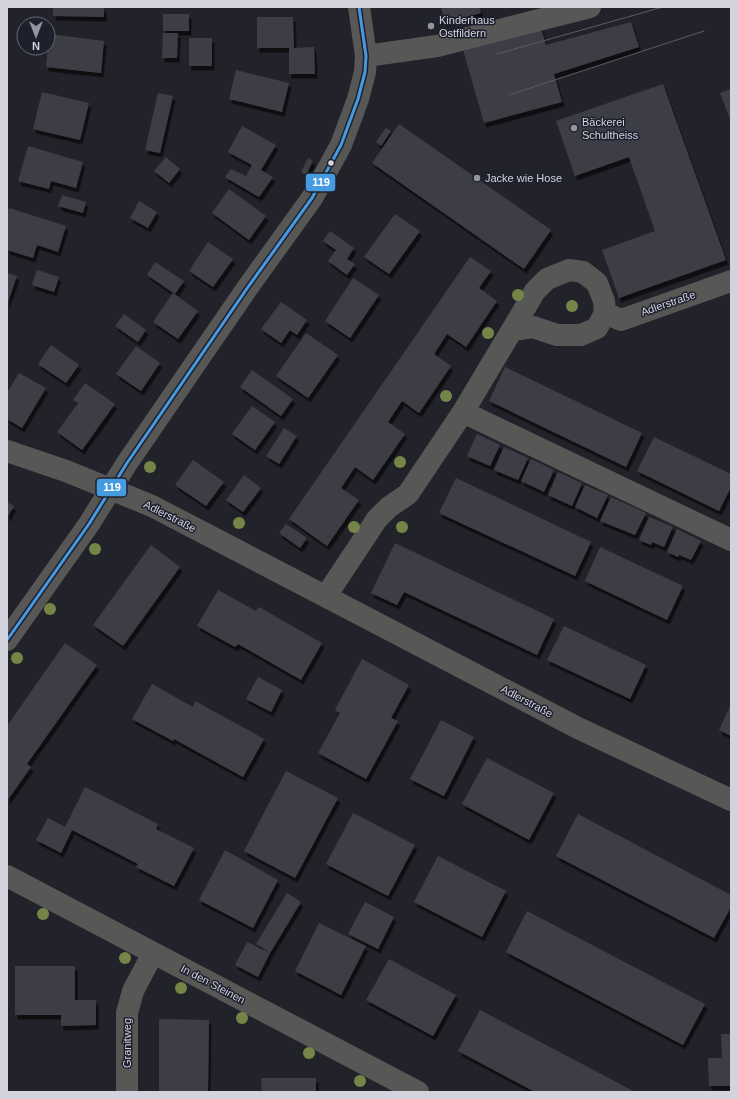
<svg xmlns="http://www.w3.org/2000/svg" width="738" height="1099" font-family="Helvetica,sans-serif">
<defs>
<filter id="shadow"><feDropShadow dx="2.5" dy="4.5" stdDeviation="0" flood-color="#0009"/></filter>
</defs>
<rect width="100%" height="100%" fill="#22232a"/>
<!-- building -->
<g fill="#3e3e44" filter="url(#shadow)">
<path d="M53 7H104V17L53 16Z"/>
<path d="M441 7H479L481 13 445 22Z"/>
<rect x="163" y="14" width="26" height="17"/>
<path d="M257 17H293L294 48 314 47 315 74H289V48H257Z"/>
<path d="M631 22 639 47 554 74 562 102 484 123 462 46 540 25 546 45Z"/>
<path d="M163 33H178L177 58H162Z"/>
<path d="M49 34 104 41 101 73 46 67Z"/>
<rect x="189" y="38" width="23" height="28"/>
<path d="M236 70 289 83 282 112 229 99Z"/>
<path d="M663 84 726 260 619 298 602 250 655 231 629 157 575 176 556 121Z"/>
<path d="M731 89V122L720 93Z"/>
<path d="M42 92 89 103 80 140 33 129Z"/>
<path d="M158 93 173 96 160 153 145 150Z"/>
<path d="M399 124 551 230 524 269 372 163Z"/>
<path d="M242 126 276 145 261 170 273 177 259 197 225 177 231 169 246 176 252 165 228 152Z"/>
<path d="M386 128 391 131 381 146 376 142Z"/>
<path d="M28 146 83 162 76 188 51 181 49 189 18 181Z"/>
<path d="M166 157 180 169 169 183 154 171Z"/>
<path d="M308 158 313 161 306 175 301 172Z"/>
<path d="M229 189 266 216 249 240 212 213Z"/>
<path d="M62 195 86 202 83 213 58 206Z"/>
<path d="M139 201 157 212 148 228 130 218Z"/>
<path d="M9 208 66 226 58 252 37 245 33 258 7 250V214Z"/>
<path d="M395 214 420 231 389 274 364 257Z"/>
<path d="M330 231 354 248 347 259 355 264 347 275 328 261 336 250 323 241Z"/>
<path d="M208 242 233 259 213 287 189 271Z"/>
<path d="M470 257 491 271 479 288 497 301 466 347 447 334 434 354 451 366 419 413 402 401 388 422 405 434 373 480 355 467 341 488 359 500 327 546 289 519Z"/>
<path d="M155 262 184 281 175 294 147 275Z"/>
<path d="M37 270 59 277 54 292 32 285Z"/>
<path d="M7 273 17 276 7 305Z"/>
<path d="M353 278 379 295 350 338 325 321Z"/>
<path d="M173 293 198 311 178 339 153 322Z"/>
<path d="M281 302 307 320 297 335 290 330 281 343 261 329Z"/>
<path d="M124 314 146 330 138 342 115 326Z"/>
<path d="M306 333 338 355 308 398 276 376Z"/>
<path d="M51 345 79 365 66 383 38 364Z"/>
<path d="M136 346 160 363 141 391 116 374Z"/>
<path d="M505 367 642 433 626 467 489 401Z"/>
<path d="M252 370 293 399 281 416 240 387Z"/>
<path d="M19 373 46 388 22 428 7 419V393Z"/>
<path d="M85 383 115 404 82 450 57 432 78 403 73 400Z"/>
<path d="M252 406 275 422 255 450 232 434Z"/>
<path d="M284 428 297 436 279 464 266 456Z"/>
<path d="M477 434 500 445 490 466 467 456Z"/>
<path d="M654 437 731 474V487L719 511 637 471Z"/>
<path d="M504 447 528 458 518 480 494 470Z"/>
<path d="M531 459 554 470 544 492 521 481Z"/>
<path d="M193 460 224 482 206 506 175 485Z"/>
<path d="M558 472 582 483 572 506 548 495Z"/>
<path d="M244 475 261 488 243 512 226 500Z"/>
<path d="M456 478 591 542 575 576 439 513Z"/>
<path d="M585 485 608 495 597 518 575 507Z"/>
<path d="M611 497 646 513 635 535 600 521Z"/>
<path d="M7 502 14 506 7 518Z"/>
<path d="M649 517 673 527 664 547 652 542 651 545 639 540Z"/>
<path d="M286 524 307 538 300 548 279 533Z"/>
<path d="M677 529 701 541 691 560 679 555 678 557 667 552Z"/>
<path d="M395 543 554 619 537 655 404 592 397 605 371 593Z"/>
<path d="M151 545 180 567 123 646 93 625Z"/>
<path d="M600 547 683 586 667 620 585 581Z"/>
<path d="M218 590 256 611 259 607 322 643 301 680 238 644 235 647 197 626Z"/>
<path d="M564 626 646 665 630 699 547 660Z"/>
<path d="M65 643 97 665 27 764 31 767 7 801V726Z"/>
<path d="M362 659 409 685 391 718 398 721 366 779 318 753 340 713 335 710Z"/>
<path d="M258 677 282 690 271 712 246 699Z"/>
<path d="M152 684 193 707 195 701 264 739 243 777 174 739 173 741 132 719Z"/>
<path d="M731 704V736L719 730Z"/>
<path d="M441 720 474 737 444 796 410 779Z"/>
<path d="M487 758 554 793 529 840 462 804Z"/>
<path d="M286 771 338 798 295 878 244 851Z"/>
<path d="M85 787 158 824 156 829 194 848 174 886 136 867 138 864 72 830 61 853 36 840 48 818 65 827Z"/>
<path d="M353 813 415 845 388 896 326 864Z"/>
<path d="M578 814 731 895V907L714 938 556 856Z"/>
<path d="M225 850 278 880 253 928 199 900Z"/>
<path d="M438 856 506 891 482 937 414 902Z"/>
<path d="M287 893 301 902 270 953 256 944Z"/>
<path d="M365 902 394 917 378 949 348 934Z"/>
<path d="M527 911 705 1004 683 1045 506 952Z"/>
<path d="M319 923 366 946 341 995 295 971Z"/>
<path d="M247 942 270 953 258 977 235 965Z"/>
<path d="M389 959 456 995 433 1036 366 1000Z"/>
<path d="M15 966H75V1000H96V1025L61 1026V1015H15Z"/>
<path d="M480 1010 618 1083 635 1092H535L458 1051Z"/>
<path d="M159 1019 209 1020 208 1092H159Z"/>
<path d="M721 1034H731V1086H709L708 1058H722Z"/>
<path d="M261 1078H316V1092H262Z"/>
</g>
<g fill="none" stroke-linecap="round" stroke-linejoin="round">
<!-- minor -->
<g stroke="#575756" stroke-width="22">
<path d="M366 56 437 46 590 7"/>
<path d="M605 313 621 320 731 281"/>
<path d="M463 412 731 540"/>
<path d="M7 451 66 471 152 506 578 728 731 800"/>
<path d="M326 596 377 519 389 507 408 494 463 412 512 330 533 327 557 335H581L597 328 605 313 604 301 597 283 583 272 569 270 547 279 535 291 512 330"/>
<path d="M7 640 89 524 127 463 248 287 312 198 341 145 358 99 365 72 366 56 359 7"/>
<path d="M7 876 418 1092"/>
<path d="M127 1092V1013L133 991 153 953"/>
</g>
<!-- tram -->
<g stroke="#5b5c5f" stroke-width="1">
<path d="M497 54 663 7"/>
<path d="M509 95 704 31"/>
</g>
<defs>
<path id="bus-1" d="M7 640 89 524 127 463 248 287 312 198 341 145 358 99 365 72 366 56 359 7"/>
</defs>
<!-- bus-1 casing -->
<use href="#bus-1" stroke="#1f202e" stroke-width="6"/>
<!-- bus-1 -->
<use href="#bus-1" stroke="#469adf" stroke-width="3"/>
</g>
<!-- trees -->
<g fill="#748547">
<circle cx="518" cy="295" r="6"/>
<circle cx="572" cy="306" r="6"/>
<circle cx="488" cy="333" r="6"/>
<circle cx="446" cy="396" r="6"/>
<circle cx="400" cy="462" r="6"/>
<circle cx="150" cy="467" r="6"/>
<circle cx="239" cy="523" r="6"/>
<circle cx="354" cy="527" r="6"/>
<circle cx="402" cy="527" r="6"/>
<circle cx="95" cy="549" r="6"/>
<circle cx="50" cy="609" r="6"/>
<circle cx="17" cy="658" r="6"/>
<circle cx="43" cy="914" r="6"/>
<circle cx="125" cy="958" r="6"/>
<circle cx="181" cy="988" r="6"/>
<circle cx="242" cy="1018" r="6"/>
<circle cx="309" cy="1053" r="6"/>
<circle cx="360" cy="1081" r="6"/>
</g>
<!-- markers -->
<g fill="#95959f" stroke="#1f202e" stroke-width="1.5">
<circle cx="431" cy="26" r="4"/>
<circle cx="574" cy="128" r="4"/>
<circle cx="477" cy="178" r="4"/>
</g>
<circle fill="#d3d3de" stroke="#1f202e" stroke-width="1.5" cx="331" cy="163" r="3.5"/>
<g text-anchor="middle" stroke-width="3" stroke-linejoin="round" paint-order="stroke">
<!-- poi labels -->
<g font-size="11" fill="#d3d3de" stroke="#1f202e" text-anchor="start">
<text x="439" y="24">Kinderhaus<tspan x="439" dy="13">Ostfildern</tspan></text>
<text x="582" y="126">Bäckerei<tspan x="582" dy="13">Schultheiss</tspan></text>
<text x="485" y="182">Jacke wie Hose</text>
</g>
<!-- street labels -->
<g font-size="11" fill="#d3d3de" stroke="#1f202e">
<text transform="translate(668 303) rotate(-19)" y="4">Adlerstraße</text>
<text transform="translate(170 516) rotate(27)" y="4">Adlerstraße</text>
<text transform="translate(527 701) rotate(28)" y="4">Adlerstraße</text>
<text transform="translate(213 984) rotate(28)" y="4">In den Steinen</text>
<text transform="translate(127 1043) rotate(-90)" y="4">Granitweg</text>
</g>
</g>
<g stroke="#1f202e" stroke-width="1.5">
<rect x="305" y="173" width="31" height="19" rx="4" fill="#469adf"/>
<rect x="96" y="478" width="31" height="19" rx="4" fill="#469adf"/>
</g>
<g font-size="11" text-anchor="middle" font-weight="bold" fill="#fff">
<text x="321" y="186">119</text>
<text x="112" y="491">119</text>
</g>
<!-- border -->
<rect width="738" height="1099" fill="none" stroke="#d3d3de" stroke-width="16"/>
<!-- north arrow -->
<g transform="translate(36 36) rotate(180)"><circle r="19" fill="#1f202e" stroke="#676874"/>
<path d="M0-3L7 15L0 10L-7 15Z" fill="#95959f"/>
<text y="-6" font-size="11" font-weight="bold" text-anchor="middle" fill="#d3d3de">N</text>
</g>
</svg>
